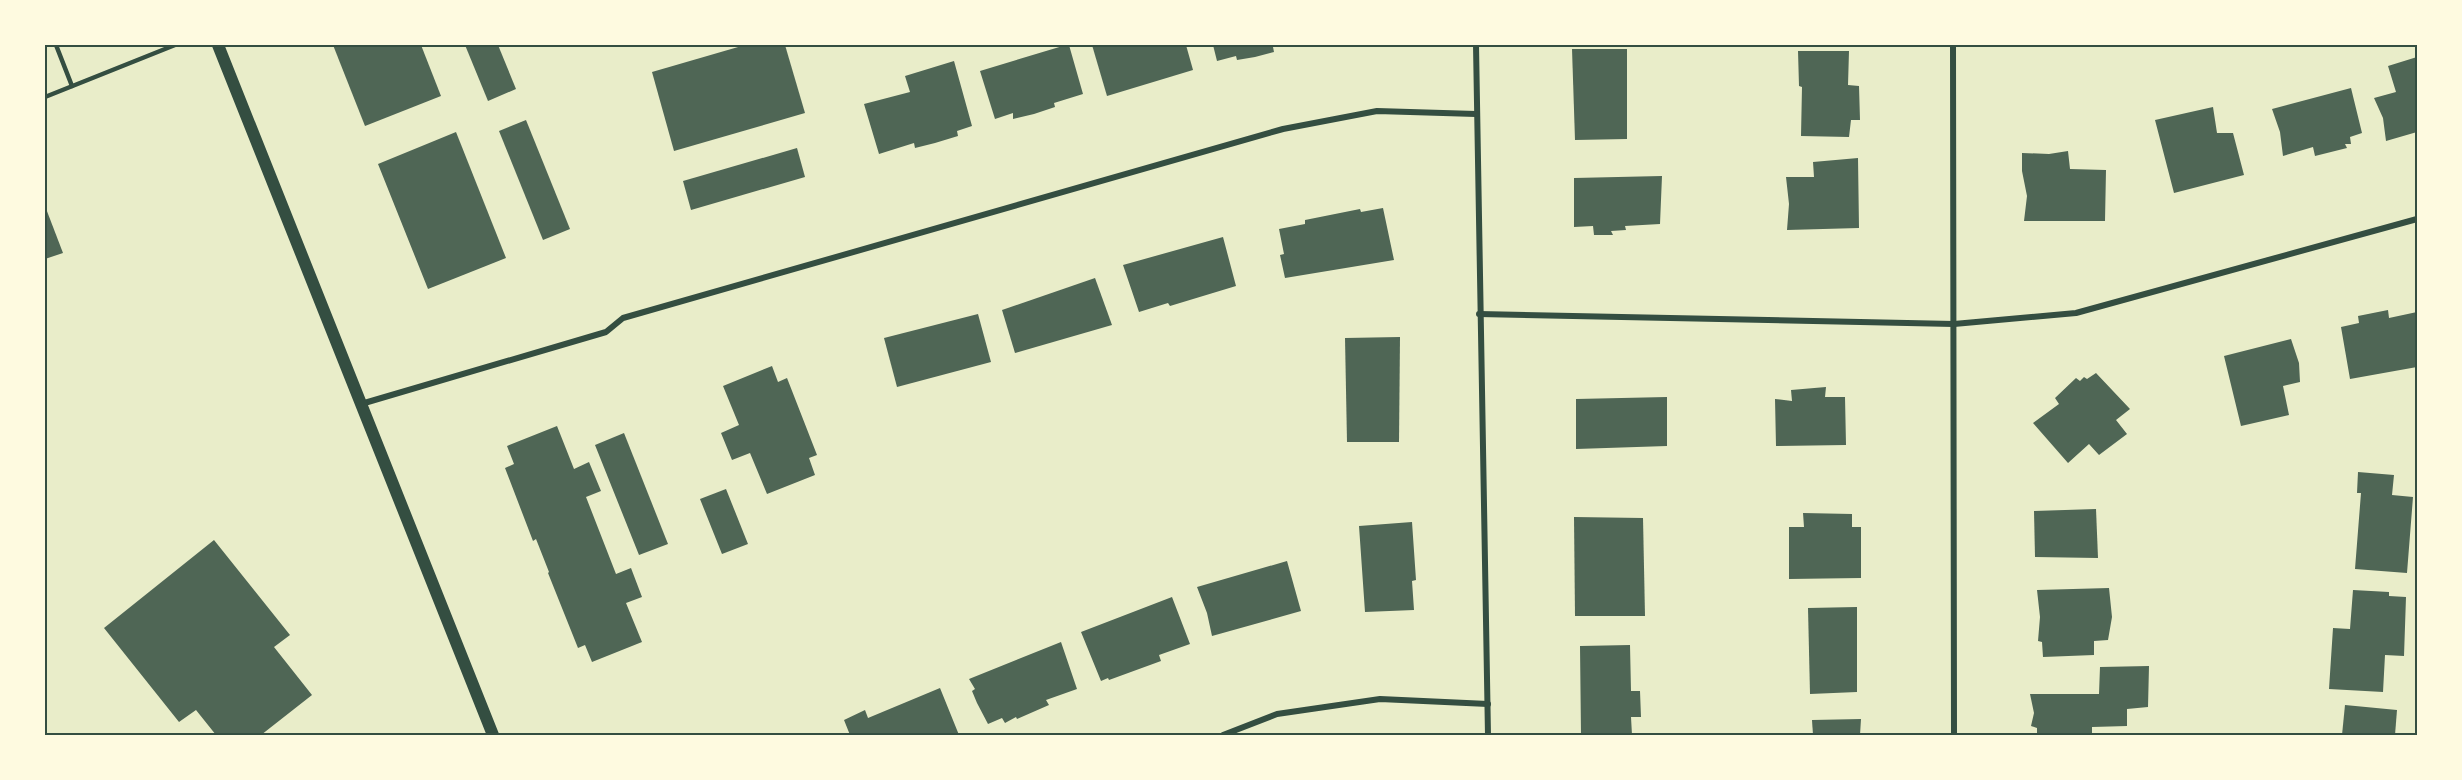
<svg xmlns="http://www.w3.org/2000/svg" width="2462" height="780" font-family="Overpass,sans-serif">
<rect width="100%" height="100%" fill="#e9edc9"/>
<!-- building -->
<g fill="#4f6655">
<path d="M333 45H421L441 96 365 126Z"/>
<path d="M465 45H498L516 89 488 101Z"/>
<path d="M745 45H785L805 113 674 151 652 72Z"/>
<path d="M1066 45H1069L1083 94 1054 103 1055 107 1034 114 1013 119V113L995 119 980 71Z"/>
<path d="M1092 45H1186L1193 70 1107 96Z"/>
<path d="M1213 45H1279L1280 46 1273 47 1274 52 1255 57 1237 60 1236 56 1217 61Z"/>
<path d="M1572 49H1627V139L1575 140Z"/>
<path d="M1798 51H1849L1848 85 1859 86 1860 120H1851L1849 137 1801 136 1802 87 1799 86Z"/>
<path d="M2417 57V132L2386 141 2383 118 2374 98 2396 92 2388 66Z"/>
<path d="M954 61 972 126 957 131 958 136 935 143 915 148 914 143 879 154 864 104 910 92 905 76Z"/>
<path d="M2351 88 2362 133 2350 137 2351 144H2345L2347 148 2315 156 2313 147 2283 156 2280 132 2272 109Z"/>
<path d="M2213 107 2217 133H2233L2244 175 2174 193 2155 120Z"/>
<path d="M526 120 570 229 543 240 499 131Z"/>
<path d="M456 132 506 258 428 289 378 164Z"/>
<path d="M797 148 805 177 691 210 683 181Z"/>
<path d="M2068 151 2070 169 2106 170 2105 221H2024L2027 196 2022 171V153L2049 154Z"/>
<path d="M1858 158 1859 228 1787 230 1789 204 1786 177H1814L1813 162Z"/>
<path d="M1662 176 1660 224 1625 226 1626 230 1611 231 1613 235H1594L1593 226 1574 227V178Z"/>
<path d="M45 206 63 253 45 259Z"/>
<path d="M1383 208 1394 260 1285 278 1280 255 1284 254 1279 229 1305 224V220L1360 209 1361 212Z"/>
<path d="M1223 237 1236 286 1170 306 1168 303 1139 312 1123 265Z"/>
<path d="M1095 278 1112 325 1015 353 1002 310Z"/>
<path d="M2388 310 2389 318 2417 312V367L2350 379 2341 327 2359 323 2358 316Z"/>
<path d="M978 314 991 362 897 387 884 338Z"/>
<path d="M1400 337 1399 442H1347L1345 338Z"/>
<path d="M2291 339 2299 363 2300 382 2283 386 2289 415 2241 426 2224 356Z"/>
<path d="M772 366 778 382 787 378 817 455 809 458 815 475 767 494 750 453 732 460 721 433 739 425 723 386Z"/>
<path d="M2096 373 2130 409 2116 420 2127 434 2099 455 2089 444 2068 463 2033 423 2059 404 2055 398 2076 378 2080 381 2084 377 2087 379Z"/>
<path d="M1826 387 1825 397H1845L1846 445 1776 446 1775 399 1792 401 1791 390Z"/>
<path d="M1667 397V446L1576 449V399Z"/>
<path d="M557 426 574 469 589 462 601 491 586 497 616 574 631 568 642 597 626 603 642 642 592 662 585 645 578 648 548 573 549 572 536 539 533 541 505 468 514 464 507 446Z"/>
<path d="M624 433 668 544 639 555 595 445Z"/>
<path d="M2358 472 2394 475 2392 495 2413 497 2407 573 2355 569 2361 493H2357Z"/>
<path d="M726 489 748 544 722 554 700 499Z"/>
<path d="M2096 509 2098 558 2035 557 2034 511Z"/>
<path d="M1803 513 1852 514V527H1861V578L1789 579V527H1804Z"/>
<path d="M1574 517 1643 518 1645 616H1575Z"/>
<path d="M1412 522 1416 580 1412 581 1414 610 1365 612 1359 526Z"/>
<path d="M214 540 290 635 274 647 312 695 261 735H216L196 710 179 722 104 628Z"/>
<path d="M1287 561 1301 611 1212 636 1207 613 1197 587Z"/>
<path d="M2109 588 2112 617 2108 640 2094 641V655L2043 657 2042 642 2038 641 2040 617 2037 590Z"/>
<path d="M2353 590 2389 592V596L2406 597 2404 656 2385 655 2383 692 2329 689 2333 628 2350 629Z"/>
<path d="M1172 597 1190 644 1159 655 1161 661 1109 680 1108 678 1101 681 1081 632Z"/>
<path d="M1857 607V692L1810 694 1808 608Z"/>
<path d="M1061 642 1077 689 1046 700 1049 705 1017 719 1016 717 1005 723 1002 718 988 724 977 703 972 691 975 689 969 679Z"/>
<path d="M1630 645 1631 691H1640L1641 717H1631L1632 735H1581L1580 646Z"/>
<path d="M2149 666 2148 707 2127 709V726L2092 727V735H2037V728L2031 726 2034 713 2030 694H2099L2100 667Z"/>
<path d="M940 688 959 735H850L844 720 865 710 868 718Z"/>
<path d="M2345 705 2397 710 2395 735H2342Z"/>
<path d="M1861 719 1860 735H1813L1812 720Z"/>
</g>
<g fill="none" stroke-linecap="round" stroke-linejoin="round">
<!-- service -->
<g stroke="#344e41" stroke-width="4.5">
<path d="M56 45 72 86"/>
<path d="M45 97 175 45"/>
</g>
<!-- minor -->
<g stroke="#344e41" stroke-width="6">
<path d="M1476 45 1488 735"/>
<path d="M1953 45 1954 735"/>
<path d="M1479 314 1954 324 2076 313 2417 219"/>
<path d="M361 404 606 332 623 318 1283 129 1377 111 1476 114"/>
<path d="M1223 735 1277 714 1380 699 1488 704"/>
</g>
<!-- secondary -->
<path stroke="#344e41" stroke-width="12" d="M218 45 493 735"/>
</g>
<!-- border -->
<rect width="2462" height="780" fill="none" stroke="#fefae0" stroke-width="93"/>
<rect x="46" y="46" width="2370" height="688" fill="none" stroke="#344e41" stroke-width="2"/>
</svg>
